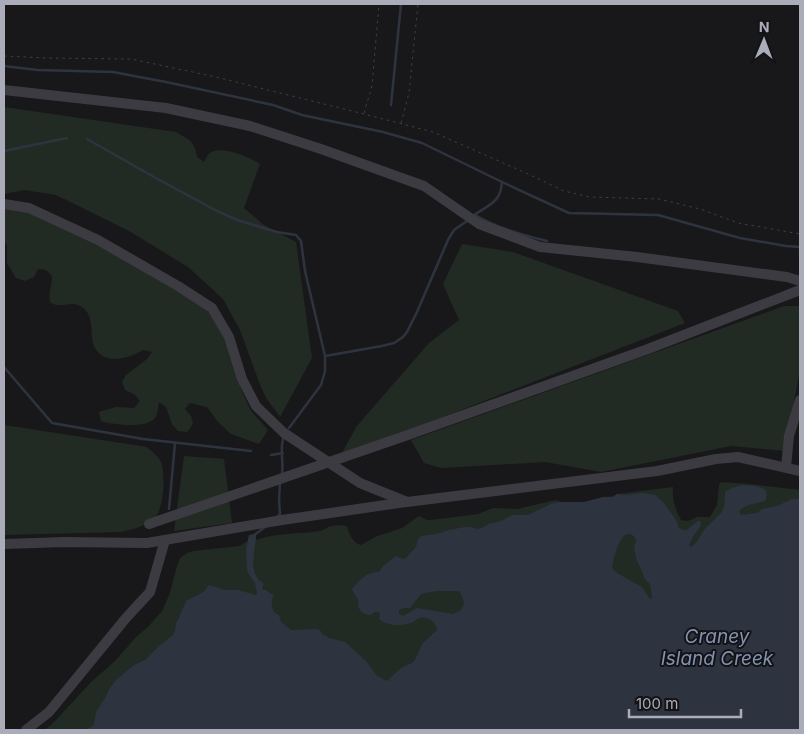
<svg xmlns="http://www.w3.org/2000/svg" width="804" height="734" font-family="Inter,sans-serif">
<rect width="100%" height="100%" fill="#18181a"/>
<!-- green -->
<g fill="#222a24">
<path d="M4 107 176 132C189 140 195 141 197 157L204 162C205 160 206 157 208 155 217 143 249 157 260 164L244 208 264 225 296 242 312 358 280 417 266 398 259 382 240 330 223 299 188 267 129 231 56 195 24 190 4 194Z"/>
<path d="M4 206 30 211 189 288 210 310 237 364 241 389 251 411 268 430 259 444 231 434 218 422 207 407 190 403 185 409 191 416 193 424 187 432 178 431 172 424 166 407 159 402C158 407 158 413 155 418 147 429 113 425 101 421L99 412 116 407 134 408 140 401 134 394 125 390 122 382 126 375 147 359 152 352 143 350C130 358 105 366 95 348 88 336 97 315 80 306 73 302 67 305 61 305 57 306 53 304 50 302 48 290 52 288 52 276L46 270 38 269 34 277 25 281 16 278 7 263V245L4 241Z"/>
<path d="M462 244 513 252 678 311 685 323 340 457 356 427 429 343 459 320 443 284Z"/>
<path d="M784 306H800V369L785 451 731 446 601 472 545 462 441 468 424 463 411 440Z"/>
<path d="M4 425 147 447C151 451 157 455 160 460 166 470 164 507 156 516 148 526 133 529 121 532L4 535Z"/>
<path d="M184 456 224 459 232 523 174 531Z"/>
<path d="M721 482 750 484 800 490V714L717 730H45L56 720 91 682 115 661 137 636 147 628 162 611 170 593 177 566 180 558 187 553 194 551 239 546 248 541 249 535 256 534V540C274 533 301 534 320 531 325 530 327 527 331 526 336 525 343 525 347 526 349 534 353 543 361 545L375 537 402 528 419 516 427 520H431L478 514 493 508 517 509 556 500C566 505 582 503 593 501 597 500 601 498 605 497 610 496 612 498 617 494L673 487C672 499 675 509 681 520L688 521 697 517H710L717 505 719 485Z"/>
</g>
<!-- water -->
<path fill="#2e343f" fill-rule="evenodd" d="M742 485C752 486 773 485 765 501L749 505 742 508 739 511 741 515 757 513 762 509 777 506 792 499H800V730H85L93 726 94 723 96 712 105 698 110 688 115 681 134 665 145 660 159 646 173 635 175 631 176 623 178 620 186 601 205 591 209 585 225 590H238L256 595 257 593 255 583 248 573 247 569 246 549 249 535 256 534C256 551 246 573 264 584L262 587 263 590H266L271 594 274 595C270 601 271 613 279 615L281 622 291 630 316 629 320 630 322 634 329 638 345 642 366 661 377 676 387 681 401 668 412 663 416 658 422 644 437 630C437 622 427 616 419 618 417 619 415 621 413 622 402 627 387 626 379 619L380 614 378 612H374L371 615C364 615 359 611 358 605 358 603 359 602 358 600 357 597 353 593 352 589 360 580 366 572 379 572L383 566 396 556 400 558 405 559 416 547 418 539 421 536 437 534 449 530 465 527H470L477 529 482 528 489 524 501 521 512 515H528L551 504 559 502H584L603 497H613L617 494 625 495 642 493 655 495 664 503 676 520 679 528 683 530H687L698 521H700L701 523 700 527 694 535 689 545 691 547C698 543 700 535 705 529 710 523 717 518 722 512 725 506 725 499 725 492L732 488ZM630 534 634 536 636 540 634 549 637 561 641 569 645 579 650 584 652 597 651 599 649 598 642 587 617 573 612 568C613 560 618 542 623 537 626 534 627 534 630 534ZM436 591H458L460 592 464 602 463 606 461 610 453 614 417 608 403 616 399 614V610L403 608H410L421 594Z"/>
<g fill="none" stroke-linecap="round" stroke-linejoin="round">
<!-- stream -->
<g stroke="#2e343f" stroke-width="2.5">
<path d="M4 66 38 70 113 72 166 82 273 105 302 115 383 132 422 143 502 182 569 213 658 215 740 238 786 246 800 247"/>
<path d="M391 105 401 4"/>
<path d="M87 139 154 177 215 210 237 220 277 232 296 235 301 241 305 271 325 356V371L321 385 289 428"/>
<path d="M4 151 67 138"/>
<path d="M474 215C489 205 501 202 502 182"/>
<path d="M475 215C497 228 522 235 547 241"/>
<path d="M325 356 382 346 394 343 403 337 407 332 417 312 448 240 454 230 467 221"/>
<path d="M4 367 52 423 143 439 251 451"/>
<path d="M271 455 283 453"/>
<path d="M282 474C284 462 279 447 284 436"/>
<path d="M169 509 175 443"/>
<path d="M277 517 280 514 279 501 280 482"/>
<path d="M253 536 265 527"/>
</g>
<!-- path -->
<g stroke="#3f3f46" stroke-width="1" stroke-dasharray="2.5 4" stroke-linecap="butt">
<path d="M4 56 47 58 131 59 216 77 364 114 433 132 526 173 564 191 590 197 659 199 700 209 738 223 800 234"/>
<path d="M364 113 372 86 379 4"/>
<path d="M401 123 409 93 418 4"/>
</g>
<!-- minor -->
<g stroke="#3b3b41" stroke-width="10">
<path d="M4 90 166 108 250 126 321 149 424 186 479 224 540 247 637 257 787 277 800 281"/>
<path d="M4 204 29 208 98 240 178 286 212 308 229 337 242 379 256 406 284 433 360 483 407 502 657 471 716 459 738 457 800 471"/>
<path d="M786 467 789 436 800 400"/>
<path d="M149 524 405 436 648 349 800 290"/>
<path d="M4 544 65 542 147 543 282 520 406 502"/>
<path d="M26 730 49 712 126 618 150 592 165 540"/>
</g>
</g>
<g text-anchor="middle" stroke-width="4" stroke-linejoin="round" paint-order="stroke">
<!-- water labels -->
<g font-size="19" font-style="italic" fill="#8193b5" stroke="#131315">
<text x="717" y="643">Craney<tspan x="717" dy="22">Island Creek</tspan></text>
</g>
</g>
<!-- border -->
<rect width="804" height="734" fill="none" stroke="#aaacba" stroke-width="10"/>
<!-- north arrow -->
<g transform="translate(764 40) rotate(1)" stroke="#131315" stroke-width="4" paint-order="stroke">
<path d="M0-4L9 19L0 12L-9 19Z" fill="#aaacba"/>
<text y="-8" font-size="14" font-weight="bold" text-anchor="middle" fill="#aaacba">N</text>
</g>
<!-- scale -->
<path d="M629 709v8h112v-8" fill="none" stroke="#aaacba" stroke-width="2.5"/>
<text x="636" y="709" font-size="15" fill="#aaacba" stroke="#131315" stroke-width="4" paint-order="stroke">100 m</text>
</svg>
